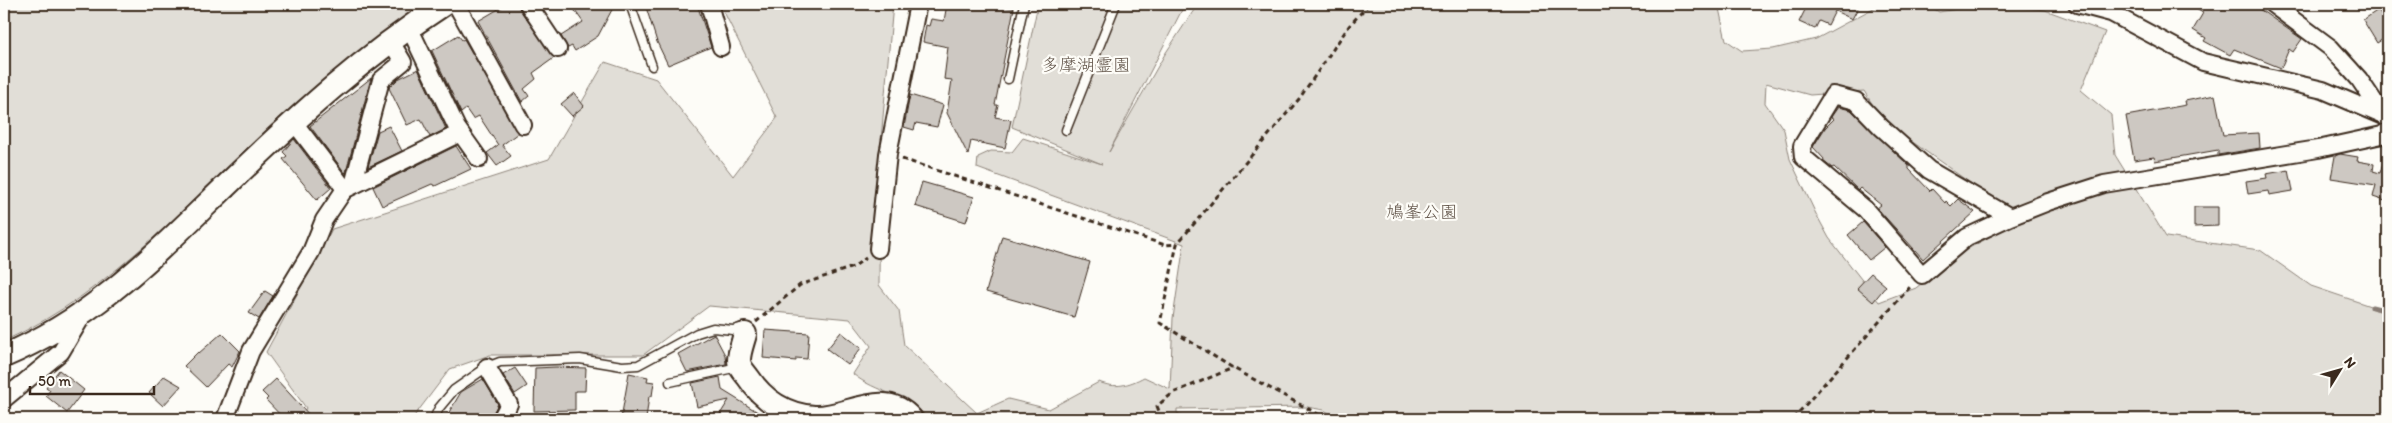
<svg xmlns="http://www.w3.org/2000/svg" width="2392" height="423" font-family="Itim,'Klee One',sans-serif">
<rect width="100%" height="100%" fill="#fdfcf7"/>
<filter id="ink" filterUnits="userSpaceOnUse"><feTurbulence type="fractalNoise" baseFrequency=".02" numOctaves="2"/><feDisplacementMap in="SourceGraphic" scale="10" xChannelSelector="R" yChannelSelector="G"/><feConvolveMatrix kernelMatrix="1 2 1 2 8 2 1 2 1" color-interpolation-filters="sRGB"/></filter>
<g filter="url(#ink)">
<!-- green -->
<g fill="#e1ded7" stroke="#8e847a" fill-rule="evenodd">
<path d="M4 4H423C375 38 328 74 284 114 195 194 115 291 4 341Z"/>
<path d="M720 4H893L880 151 879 285 899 311 904 345 977 413 1008 399 1049 409 1099 382C1115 389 1129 385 1144 377L1170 389 1173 318 1184 244 977 168 978 157 991 151 1012 152 1023 138 1102 164 1012 127 1038 4H1185L1109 152 1165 54 1198 4H1718L1726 40 1742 51 1773 49 1816 39 1881 4H1926L1939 12 1989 4 2045 10 2105 32 2081 90 2111 115 2115 155 2166 237 2260 250 2311 286 2388 312V419H1339L1324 410 1307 407 1177 409V413L1181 415V419H928C911 395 875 393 853 374L871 346 850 319 709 306 643 355H490L450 369 412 419H299L306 408 266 352 332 229 549 159 605 62 656 79 733 176 777 118ZM1766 83 1810 95 1864 91 1883 121 2011 212 2016 223 1954 256 1916 288 1879 302 1829 238 1816 214 1790 159 1784 130 1765 103Z"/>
</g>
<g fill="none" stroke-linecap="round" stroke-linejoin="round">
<!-- stream -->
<path stroke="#887d74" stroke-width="5" d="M2372 307 2388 311"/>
</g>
<!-- building -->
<g fill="#cdc8c2" stroke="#3b2a1e">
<path d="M507 4H518L520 10 554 58 533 73 536 79 524 89 529 96 522 102 478 21Z"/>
<path d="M570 4H615L598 36 575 51 572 46 568 48 561 36 583 22Z"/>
<path d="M645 4H697L711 47 668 65 657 42Z"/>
<path d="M947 4H992L1014 8 995 105H998L995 117 1011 120 1005 148 971 141 968 155 947 113 952 80 944 79 948 47 923 42 926 25 929 26 931 19 944 21Z"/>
<path d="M1808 4H1860L1852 19 1835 11 1828 25 1819 21 1815 29 1799 22Z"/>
<path d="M2187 4H2252L2302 39 2293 52 2289 49 2281 68 2234 49 2230 55 2204 41 2206 38 2193 30 2203 13Z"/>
<path d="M2378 10 2388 26V36L2377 43 2363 20Z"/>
<path d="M458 35 462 40 464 39 518 133 502 145 511 156 497 166 487 153 498 145 479 116 473 119 466 109 461 113 432 51Z"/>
<path d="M418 69 446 129 430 137 421 119 407 125 389 88 398 79Z"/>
<path d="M371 78 346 172 345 173 310 126Z"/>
<path d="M574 93 584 106 572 116 561 104Z"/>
<path d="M910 95 943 105 937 127 916 123 914 130 904 127Z"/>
<path d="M2215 95 2223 135 2259 133 2260 148 2218 155V150L2155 161 2154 157 2134 160 2126 116 2186 105 2185 101Z"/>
<path d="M1838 107 1851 110 1909 166V169L1930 191 1932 189 1945 203 1946 201 1951 206 1958 199 1975 212 1923 259 1877 208 1881 205 1860 188 1858 190 1834 167 1832 168 1823 161 1824 159 1813 147 1825 128 1834 119 1831 117Z"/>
<path d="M389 126 402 151 368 167 378 131Z"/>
<path d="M294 139 331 188 317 200 283 159 287 156 283 152Z"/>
<path d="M456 146 471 169 435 186 432 184 382 206 373 187Z"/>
<path d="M2340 154 2358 157 2357 161 2374 164 2373 171 2380 173 2385 156H2388V202L2373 197 2376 185 2331 178 2335 156Z"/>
<path d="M2289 170 2293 191 2269 195 2268 191 2248 194 2246 181 2267 178 2266 174Z"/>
<path d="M922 182 974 197 966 222 915 206Z"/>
<path d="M2194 207H2218V226L2194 227Z"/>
<path d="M1863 222 1885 247 1869 260 1848 235Z"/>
<path d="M1002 236 1090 262 1074 317 986 292Z"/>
<path d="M1871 273 1886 286 1873 302 1857 288Z"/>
<path d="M265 291 273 296 259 319 249 313Z"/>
<path d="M765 330 809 333 807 359 796 358V361L763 358Z"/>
<path d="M841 332 861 348 848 365 827 349Z"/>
<path d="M222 333 240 351 232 367 228 364 206 387 184 366 198 352 199 353Z"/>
<path d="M714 334 725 355 726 364 687 372 678 354Z"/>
<path d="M556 367 586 368 585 391H575V410L534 411 535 368Z"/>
<path d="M515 368 527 386 515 394 503 375Z"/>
<path d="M59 370 84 390 67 413 46 396 50 390 46 387Z"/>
<path d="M629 373 648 377 647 381 654 382 652 396H649L646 419H621Z"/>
<path d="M164 376 181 386 163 406 149 393Z"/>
<path d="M720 377 722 390 769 419H717L729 400 697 407 692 383Z"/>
<path d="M276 379 313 419H284L266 400 268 398 262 392Z"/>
<path d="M483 379 498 404 493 413 483 419H445L461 392Z"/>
</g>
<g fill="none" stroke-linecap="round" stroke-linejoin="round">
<defs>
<g id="lane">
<path d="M630 4 652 66"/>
<path d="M2111 13 2124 4"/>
<path d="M1008 79 1024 4"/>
<path d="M1066 130 1116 4"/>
<path d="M670 382 738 367"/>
<path d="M434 419 439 408 454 390 487 367 500 362 580 359 622 366 638 365 697 333 713 328 733 330 744 327"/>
</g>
<g id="street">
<path d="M456 4 523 125"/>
<path d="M528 4 558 49"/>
<path d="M709 4 721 47"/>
<path d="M2077 4 2111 13 2203 62 2323 90 2384 116"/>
<path d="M2272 4 2331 48 2359 79 2384 116"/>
<path d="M409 27 457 128 479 159"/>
<path d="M353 185 381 80 403 62 390 40"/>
<path d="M348 188 460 133"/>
<path d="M2010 217 1967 237 1922 275 1865 209 1803 157 1802 146 1833 95 1856 101 1881 127 1929 170 2010 217 2048 202 2104 184 2318 149 2382 135 2388 131"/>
<path d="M878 249 888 154 918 4"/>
<path d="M487 367 509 404 501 419"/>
<path d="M4 399 61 352 83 315"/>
<path d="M225 419 251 351 311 252 324 220 345 189 293 121"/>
</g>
<g id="secondary">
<path d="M745 334C743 342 739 352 739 360 739 367 744 372 748 377 763 400 786 415 814 417 846 419 884 387 911 419"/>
<path d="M4 356C97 317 158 251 230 182 297 117 365 55 444 4"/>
</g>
</defs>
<!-- lane casing -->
<use href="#lane" stroke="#3b2a1e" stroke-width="11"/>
<!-- street casing -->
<use href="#street" stroke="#3b2a1e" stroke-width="20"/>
<!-- secondary casing -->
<use href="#secondary" stroke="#3b2a1e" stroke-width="26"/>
<!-- path -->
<g stroke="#3b2a1e" stroke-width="3" stroke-dasharray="5 4" stroke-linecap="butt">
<path d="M902 159 1165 245 1177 244"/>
<path d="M756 322 800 285 853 267 866 258"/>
<path d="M1162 419 1157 406 1173 393 1233 368"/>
<path d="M1327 419 1233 368 1160 323 1177 244 1299 99 1349 26 1369 4"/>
<path d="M1793 419 1911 286"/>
</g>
<!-- lane -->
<use href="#lane" stroke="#fdfcf7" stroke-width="8"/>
<!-- street -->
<use href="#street" stroke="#fdfcf7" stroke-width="16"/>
<!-- secondary -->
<use href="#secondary" stroke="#fdfcf7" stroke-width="22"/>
</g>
</g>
<g text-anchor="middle" stroke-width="4.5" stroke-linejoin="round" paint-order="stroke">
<!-- park labels -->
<g font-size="18" fill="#64574c" stroke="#fdfcf7">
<text x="1086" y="71">多摩湖霊園</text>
<text x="1422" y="218">鳩峯公園</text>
</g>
</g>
<!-- margin -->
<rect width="2392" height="423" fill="none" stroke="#fdfcf7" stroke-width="20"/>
<rect x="10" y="10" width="2372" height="403" fill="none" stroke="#3b2a1e" stroke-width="2" filter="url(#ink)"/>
<!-- north arrow -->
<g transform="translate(2340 370) rotate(53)" stroke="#fdfcf7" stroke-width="4" paint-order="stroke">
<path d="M0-4L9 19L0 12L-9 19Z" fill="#3b2a1e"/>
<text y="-8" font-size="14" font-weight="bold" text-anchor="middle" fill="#3b2a1e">N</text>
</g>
<!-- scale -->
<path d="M30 386v8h124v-8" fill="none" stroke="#3b2a1e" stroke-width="2.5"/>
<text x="38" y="386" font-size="15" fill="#3b2a1e" stroke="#fdfcf7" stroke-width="4" paint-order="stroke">50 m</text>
</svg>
